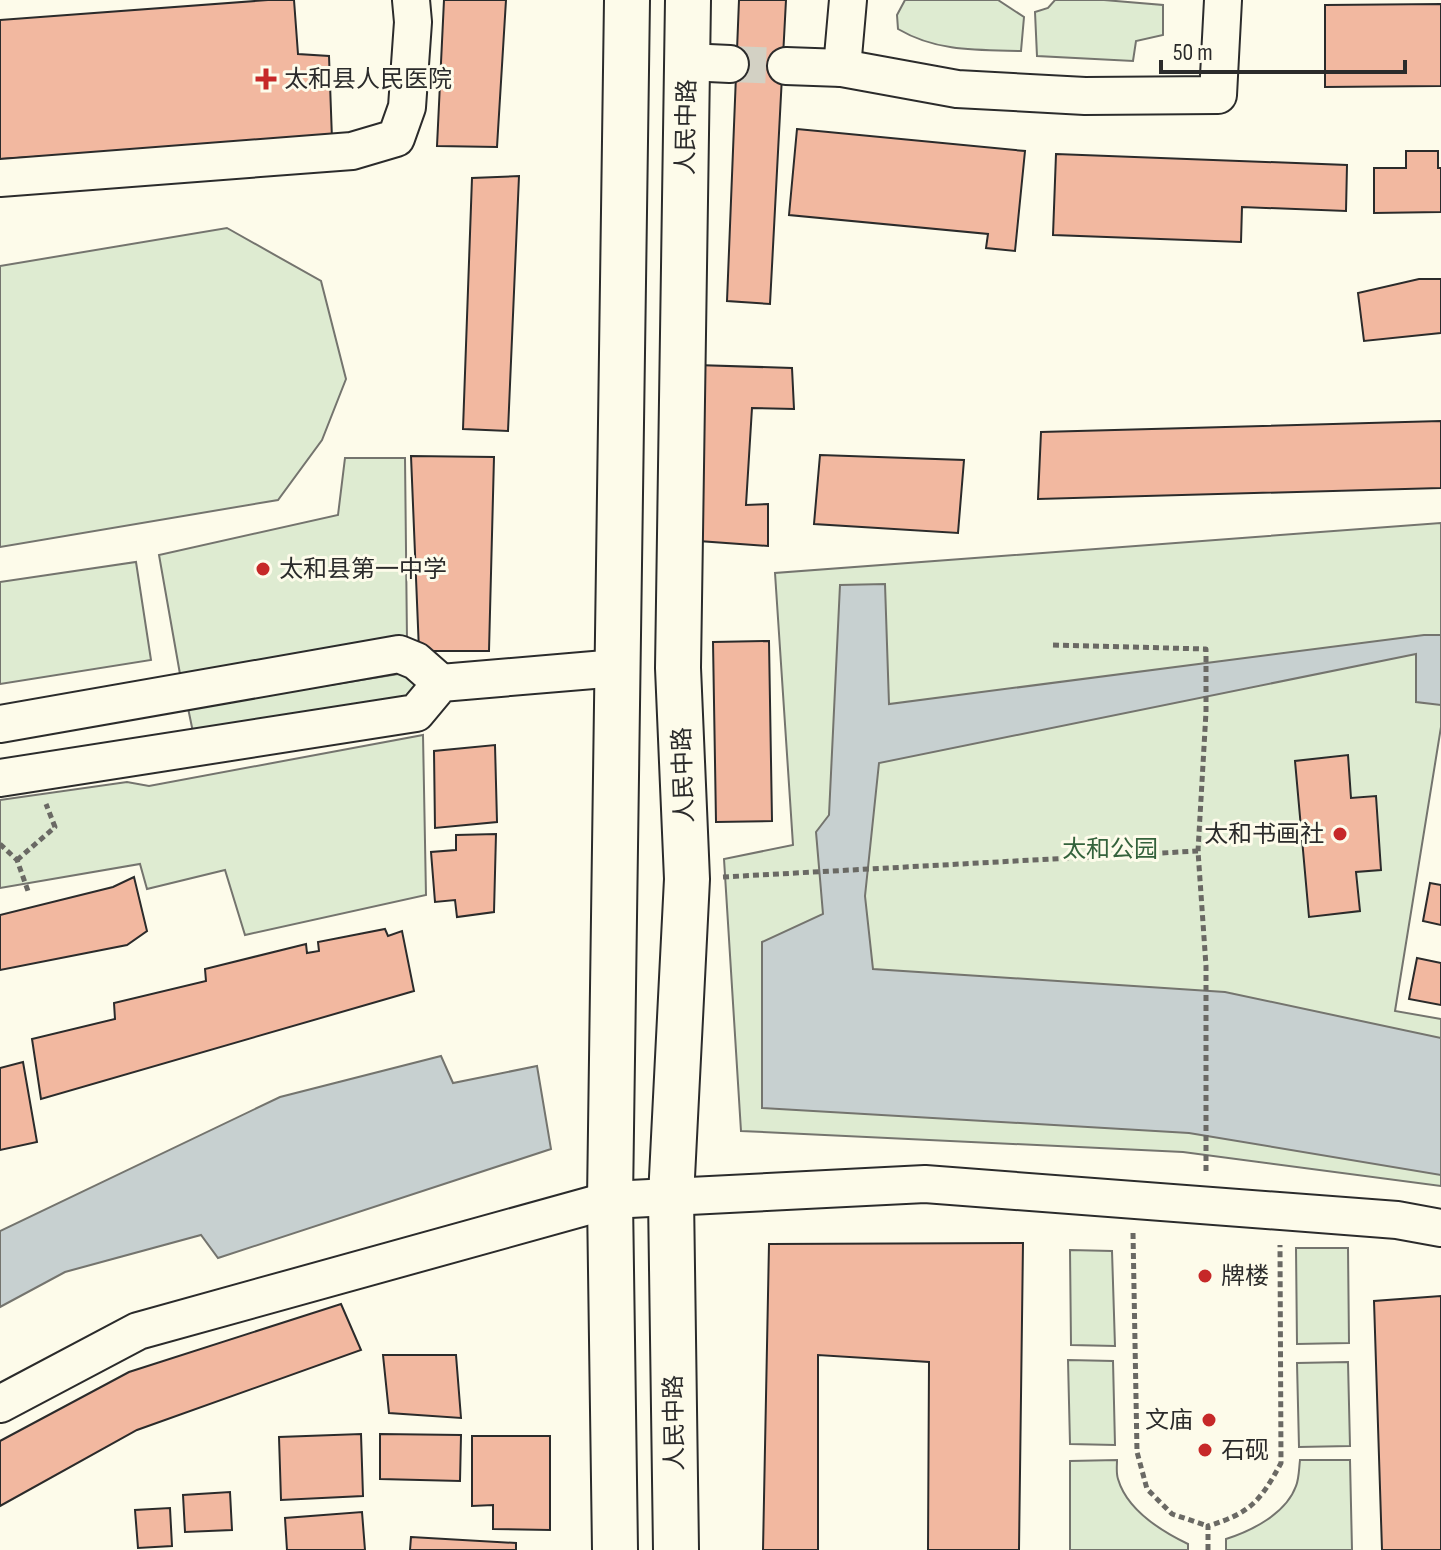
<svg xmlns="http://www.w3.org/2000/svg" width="1441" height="1550" font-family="'Sofia Sans Condensed','Noto Sans SC',sans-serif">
<rect width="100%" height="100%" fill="#fdfbea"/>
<!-- green -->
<g fill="#deebd1" stroke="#74746e" stroke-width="2">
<path d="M905 0H998L1024 17 1021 51C978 50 937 52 898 29L897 15Z"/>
<path d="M1055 0H1104L1163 5V35L1136 41 1133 61 1037 56 1035 12 1048 8Z"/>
<path d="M227 228 321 281 346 379 322 440 278 500 0 547V266Z"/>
<path d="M345 458H405L407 640 180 674 159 555 338 515Z"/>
<path d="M1441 523V727L1395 1011 1441 1019V1186L1183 1152 741 1131 724 859 793 845 775 573Z"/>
<path d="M136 562 151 660 0 684V582Z"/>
<path d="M417 671 421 698 194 737 188 708Z"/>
<path d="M423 735 426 895 245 935 225 870 147 889 140 864 0 888V800L127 782 149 786Z"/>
<path d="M1296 1248H1348L1349 1343 1297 1344Z"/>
<path d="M1070 1250 1112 1251 1115 1346 1071 1345Z"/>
<path d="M1068 1360 1113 1361 1115 1445 1070 1444Z"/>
<path d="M1348 1362 1350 1446 1299 1447 1297 1363Z"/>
<path d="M1117 1460C1117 1466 1116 1473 1118 1479 1127 1510 1161 1531 1188 1544V1550H1070V1461Z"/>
<path d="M1300 1460H1350L1352 1550H1226V1539C1251 1531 1286 1514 1296 1486 1299 1479 1299 1468 1300 1460Z"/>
</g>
<!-- water -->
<g fill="#c7d0d0" stroke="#74746e" stroke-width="2">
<path d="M885 584 889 704 1424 635H1441V705L1416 702V654L879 763 865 896 873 969 1225 992 1441 1038V1175L1189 1133 762 1108V942L823 914 816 832 829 815 840 585Z"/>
<path d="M441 1056 453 1083 537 1066 551 1149 218 1258 201 1235 65 1272 0 1307V1231L280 1097Z"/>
</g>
<!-- building -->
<g fill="#f2b8a0" stroke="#2b2b2b" stroke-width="2">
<path d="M268 0H294L298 54 329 56 332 139 0 159V20Z"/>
<path d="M444 0H506L497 147 437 146Z"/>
<path d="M739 0H786L770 304 727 301Z"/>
<path d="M1441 4V86L1325 87V5Z"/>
<path d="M797 129 1025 151 1015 251 986 248 988 234 789 215Z"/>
<path d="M1406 151H1438V168H1441V212L1374 213V168H1406Z"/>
<path d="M1056 154 1347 165 1346 211 1242 207 1241 242 1053 235Z"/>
<path d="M519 176 508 431 463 429 472 178Z"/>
<path d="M1419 279H1441V333L1364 341 1358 293Z"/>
<path d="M696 365 792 368 794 409 752 408 746 505 768 504V546L685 540Z"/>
<path d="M1441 421V488L1038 499 1041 432Z"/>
<path d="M820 455 964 460 958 533 814 524Z"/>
<path d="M411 456 494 457 489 651H419Z"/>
<path d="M769 641 772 821 716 822 713 642Z"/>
<path d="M495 745 497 822 435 828 434 751Z"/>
<path d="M1348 755 1351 798 1376 796 1381 870 1356 872 1360 911 1309 917 1295 761Z"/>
<path d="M496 834 494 912 457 917 455 900 435 902 431 852 456 850V835Z"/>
<path d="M134 877 147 931 127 945 0 970V915L113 887Z"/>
<path d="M1430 883 1441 885V925L1423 921Z"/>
<path d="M385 929 388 936 402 931 414 991 41 1099 32 1039 115 1019 114 1003 206 981 205 969 306 944 307 953 319 951 318 942Z"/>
<path d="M1417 958 1441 963V1005L1409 999Z"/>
<path d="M23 1062 37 1142 0 1150V1068Z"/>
<path d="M1023 1243 1019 1550H928L929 1362 818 1355V1550H763L769 1244Z"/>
<path d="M1441 1296V1550H1382L1374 1301Z"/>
<path d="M341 1304 361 1350 137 1430 0 1506V1441L129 1372Z"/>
<path d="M383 1355H456L461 1418 389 1413Z"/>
<path d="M361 1434 363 1496 281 1500 279 1437Z"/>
<path d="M380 1434 461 1435 460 1481 380 1479Z"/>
<path d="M472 1436H550V1530L493 1529V1505L472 1506Z"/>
<path d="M230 1492 232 1530 185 1532 183 1495Z"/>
<path d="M170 1508 172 1546 138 1548 135 1510Z"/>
<path d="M362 1512 365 1550H287L285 1518Z"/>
<path d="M411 1537 516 1543V1550H410Z"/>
</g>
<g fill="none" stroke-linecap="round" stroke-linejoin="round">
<!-- minor-tunnel -->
<path stroke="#d3d1c4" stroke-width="36" stroke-dasharray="36 18" stroke-linecap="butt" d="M730 64 786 66"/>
<defs>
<g id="minor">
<path d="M687 62 730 64"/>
<path d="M786 66 842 68 957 89 1085 96 1218 95 1223 0"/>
<path d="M842 68 848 0"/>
<path d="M0 178 352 151 396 138 407 107 413 22 411 0"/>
<path d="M0 724 399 654 416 661 441 683"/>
<path d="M0 778 416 713 441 683 617 668"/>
<path d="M0 1404 138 1331 610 1200 925 1184 1397 1220 1441 1228"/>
</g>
<g id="major">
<path d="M615 1550 610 1200 627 0"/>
<path d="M676 1550 671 1197 687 879 678 668 688 0"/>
</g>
</defs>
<!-- minor casing -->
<use href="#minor" stroke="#2b2b2b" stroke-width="40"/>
<!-- major casing -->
<use href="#major" stroke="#2b2b2b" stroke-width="48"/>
<!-- path -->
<g stroke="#6a6964" stroke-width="5" stroke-dasharray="6 4" stroke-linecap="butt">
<path d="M1053 645 1206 649V712L1198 851"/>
<path d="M0 844 17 860 28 891"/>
<path d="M17 860 55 827 46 804"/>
<path d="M723 877 1198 851 1206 966V1174"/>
<path d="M1133 1233 1137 1452 1147 1489 1172 1514 1208 1526"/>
<path d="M1208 1550V1526C1250 1513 1260 1502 1281 1463L1280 1245"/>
</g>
<!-- minor -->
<use href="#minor" stroke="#fdfbea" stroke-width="36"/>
<!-- major -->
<use href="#major" stroke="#fdfbea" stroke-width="44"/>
</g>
<!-- markers -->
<g fill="#c62828" stroke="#fdfbea" stroke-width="3">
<path d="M262 67h8v8h8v8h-8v8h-8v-8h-8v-8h8z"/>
<circle cx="263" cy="569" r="8"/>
<circle cx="1340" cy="834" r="8"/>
<circle cx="1205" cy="1276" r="8"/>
<circle cx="1209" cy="1420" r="8"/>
<circle cx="1205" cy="1450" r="8"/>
</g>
<g text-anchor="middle" stroke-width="6" stroke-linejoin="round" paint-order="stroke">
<!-- poi labels -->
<g font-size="24" fill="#2b2b2b" stroke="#fdfbea" text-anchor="start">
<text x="284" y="87">太和县人民医院</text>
<text x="279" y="577">太和县第一中学</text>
<text x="1324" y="842" text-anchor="end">太和书画社</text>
<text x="1221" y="1284">牌楼</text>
<text x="1193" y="1428" text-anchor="end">文庙</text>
<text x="1221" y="1458">石砚</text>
</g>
<!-- street labels -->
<g font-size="24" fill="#2b2b2b" stroke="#fdfbea">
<text transform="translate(686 127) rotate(-89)" y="8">人民中路</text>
<text transform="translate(683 775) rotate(-92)" y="8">人民中路</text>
<text transform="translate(674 1423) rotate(-91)" y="8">人民中路</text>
</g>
<!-- park labels -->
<g font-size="24" fill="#34623c" stroke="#fdfbea">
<text x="1110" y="857">太和公园</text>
</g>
</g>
<!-- scale -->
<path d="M1161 60v12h244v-12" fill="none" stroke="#2b2b2b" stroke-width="4"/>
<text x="1173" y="60" font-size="24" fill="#2b2b2b" stroke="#fdfbea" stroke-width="6" paint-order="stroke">50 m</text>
</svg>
